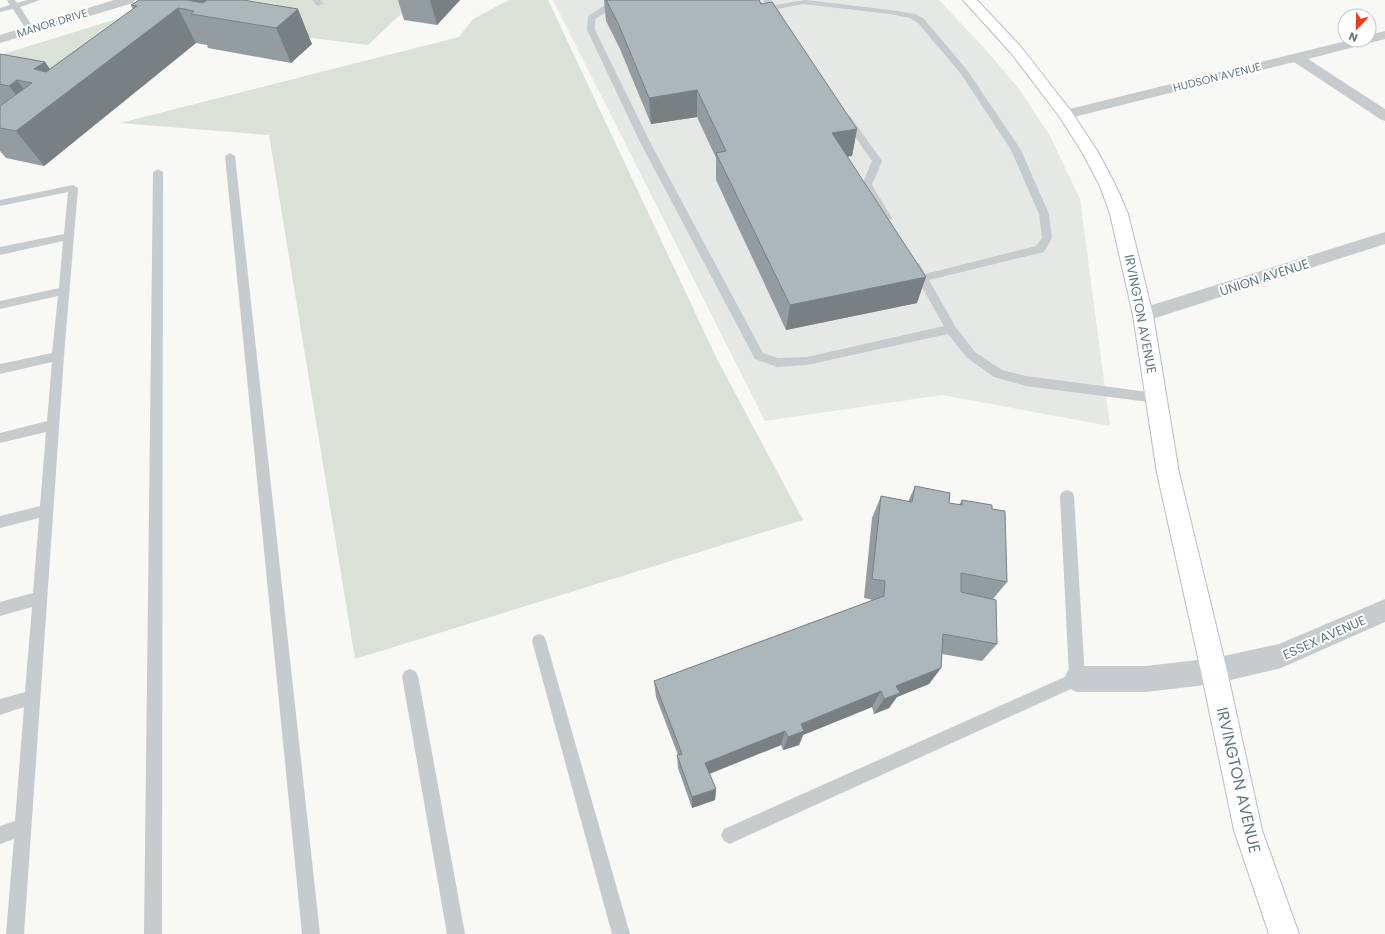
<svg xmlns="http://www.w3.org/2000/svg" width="1385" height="934" font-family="Poppins,sans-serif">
<rect width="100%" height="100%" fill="#f8f8f5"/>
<!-- built -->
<path fill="#e6e8e6" d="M553 0H939L986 50 1019 89 1050 136 1080 199 1110 426 942 395 765 421Z"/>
<!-- green -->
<g fill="#dae1d6">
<path d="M178 0 81 97 0 55Z"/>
<path d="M243 0H416L368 45 246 30 276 4Z"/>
<path d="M509 0H548L717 359 803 520 355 659 269 135 120 123 459 37 473 19Z"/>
</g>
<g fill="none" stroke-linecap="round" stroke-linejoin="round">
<defs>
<path id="secondary" d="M963 0H977L1021 47 1071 111 1098 152 1116 186 1128 214 1153 315 1179 473 1227 671 1262 830 1299 934H1269L1234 830 1201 671 1157 473 1133 315 1110 214 1100 186 1082 152 1059 116 1011 53Z"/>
</defs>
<!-- secondary casing -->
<use href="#secondary" stroke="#b7bfc2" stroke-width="2"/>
<!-- service -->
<g fill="#c6cbce" fill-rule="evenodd">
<path d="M7 0H15L17 3 27 0H40L20 7 34 29 33 31H27L13 9 0 12V8L10 5Z"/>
<path d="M312 0H320L324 4 317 6Z"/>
<path d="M623 0H635L611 9 595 19V30L650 142 763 353 778 358 807 357 944 326 910 266 911 263H919L925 274 1036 246 1042 238 1039 214 1011 150 961 74 918 23 910 18 890 14 803 4 778 9 783 17 779 19H776L763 0H771L775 5 806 0 890 10 915 14 924 19 967 70 1021 150 1049 214 1052 238 1044 252 929 280 955 326 975 352 1002 370 1026 376 1156 393 1160 395 1162 398 1160 401 1156 403 1026 386 994 377 967 358 948 334 807 365 777 367 755 359 640 142 587 30 588 16 605 5Z"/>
<path d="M847 115 850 116 882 161 872 185 892 218 891 220H883L862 185 872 161 842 118Z"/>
<path d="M230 153 235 156 320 934H302L225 156Z"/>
<path d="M158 169 163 172 162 934H144L153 172Z"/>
<path d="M73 185 78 188 64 356 24 934H6L14 839 0 844V826L15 821 24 707 0 715V699L25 692 32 607 0 616V602L33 593 39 518 0 528V516L40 506 46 432 0 443V433L47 421 52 362 0 374V364L52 353 58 296 0 309V301L59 288 63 241 0 255V247L64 234 68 192 0 206V200Z"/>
<path d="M1067 490 1072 492 1074 496 1085 679 1082 684 736 841 730 844 724 841 721 835 724 829 1069 675 1060 496 1062 492Z"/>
<path d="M539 634 544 636 546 641 630 934H612L532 641 534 636Z"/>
<path d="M410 669 415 671 418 676 465 934H447L402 676 405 671Z"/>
</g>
<!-- minor -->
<g fill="#c6cbce" fill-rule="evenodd">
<path d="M1385 31V39L1308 59 1385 109V121L1380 119 1294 62 1066 119 1061 117 1058 114 1061 111 1350 40H1369V35Z"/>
<path d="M1385 232V244L1143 322 1136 320 1133 315 1136 310Z"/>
<path d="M1385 599V622L1281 668 1214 684 1146 692H1077L1068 688 1064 679 1068 670 1077 666H1146L1214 658 1279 644Z"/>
</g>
<!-- tertiary -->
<path fill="#c6cbce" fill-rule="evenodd" d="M114 0H135L133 3 0 43V35Z"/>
<!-- secondary -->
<use href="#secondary" fill="#fff" fill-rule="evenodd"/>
</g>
<!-- wall -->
<g fill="#939da1">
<path d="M244 0 312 44 291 63 208 48 207 45 196 43 44 166 6 158 0 151V54L45 62 50 69 133 9 131 5Z"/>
<path d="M398 0H460L437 25 404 20Z"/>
<path d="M604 0H759L857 129 852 156H847L917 303 786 330 716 180V158L697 117 651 124 620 49 606 21Z"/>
<path d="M915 486 949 503 959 505 962 500 992 509 1007 582 993 599 997 644 982 661 942 654 941 668 929 684 897 697 889 708 874 714 872 707 803 735 799 745 783 750 781 745 709 774 716 789 715 800 692 808 678 768 677 755H678L656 697 654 681 873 600 864 598 872 518 881 496 908 502Z"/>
</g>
<!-- shaded-wall -->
<g fill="#788083">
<path d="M187 0H244L194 11Z"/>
<path d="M430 0H460L437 25Z"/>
<path d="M178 8 196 43 44 166 16 131 33 118 9 86 17 80 41 112 34 69 45 62 66 93Z"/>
<path d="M298 9 312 44 291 63 276 28Z"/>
<path d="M697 90V117L651 124 649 98Z"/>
<path d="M857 129 852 156 828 160 832 133Z"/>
<path d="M926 277 917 303 786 330 790 305Z"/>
<path d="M941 668 929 684 897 697 889 708 874 714 884 699 896 686Z"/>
<path d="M881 691 872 707 803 735 799 745 783 750 788 737 801 724Z"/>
<path d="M785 731 781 745 704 776 705 763Z"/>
<path d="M716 789 715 800 692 808V797Z"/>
</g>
<!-- building -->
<g fill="#abb7bb" stroke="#788083">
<path d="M139 0H187L203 3 207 0H243L298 9 276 28 191 14 194 11 178 8 16 131 0 128V106L32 83 17 80 9 86 0 84V54L45 62 34 69 46 72 137 6 131 5Z"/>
<path d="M606 0H759L761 4 772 2 857 129 832 133 926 277 790 305 716 153 726 151 697 90 649 98 618 23Z"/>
<path d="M915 486 950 493 949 503 962 505V500L992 505V509L1005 511 1007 582 961 573V592L996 600 997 644 943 634 941 668 896 686 900 693 884 699 881 691 801 724 804 731 788 737 785 731 705 763 716 789 692 797 677 755 682 754 654 681 884 596 885 581 872 579 881 496 912 502Z"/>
</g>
<g text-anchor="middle" stroke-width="4" stroke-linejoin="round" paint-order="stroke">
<!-- far-street labels -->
<g font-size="11" fill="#607883" stroke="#fff">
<text transform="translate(52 23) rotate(-17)" y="4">MANOR DRIVE</text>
<text transform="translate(1217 77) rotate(-14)" y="4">HUDSON AVENUE</text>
</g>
<!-- street labels -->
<g font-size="13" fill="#607883" stroke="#fff">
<text transform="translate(1264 277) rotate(-18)" y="5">UNION AVENUE</text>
<text transform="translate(1141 314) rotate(79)" y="5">IRVINGTON AVENUE</text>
<text transform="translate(1324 637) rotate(-24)" y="5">ESSEX AVENUE</text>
</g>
<!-- near-street labels -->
<g font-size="16" fill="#607883" stroke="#fff">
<text transform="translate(1239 780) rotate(77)" y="6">IRVINGTON AVENUE</text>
</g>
</g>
<!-- north arrow -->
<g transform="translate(1357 28) rotate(202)"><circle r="19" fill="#ffffff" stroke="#bfc9cd"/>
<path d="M0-3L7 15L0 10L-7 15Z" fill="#f3371b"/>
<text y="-6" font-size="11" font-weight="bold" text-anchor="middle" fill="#607883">N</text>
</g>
</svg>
